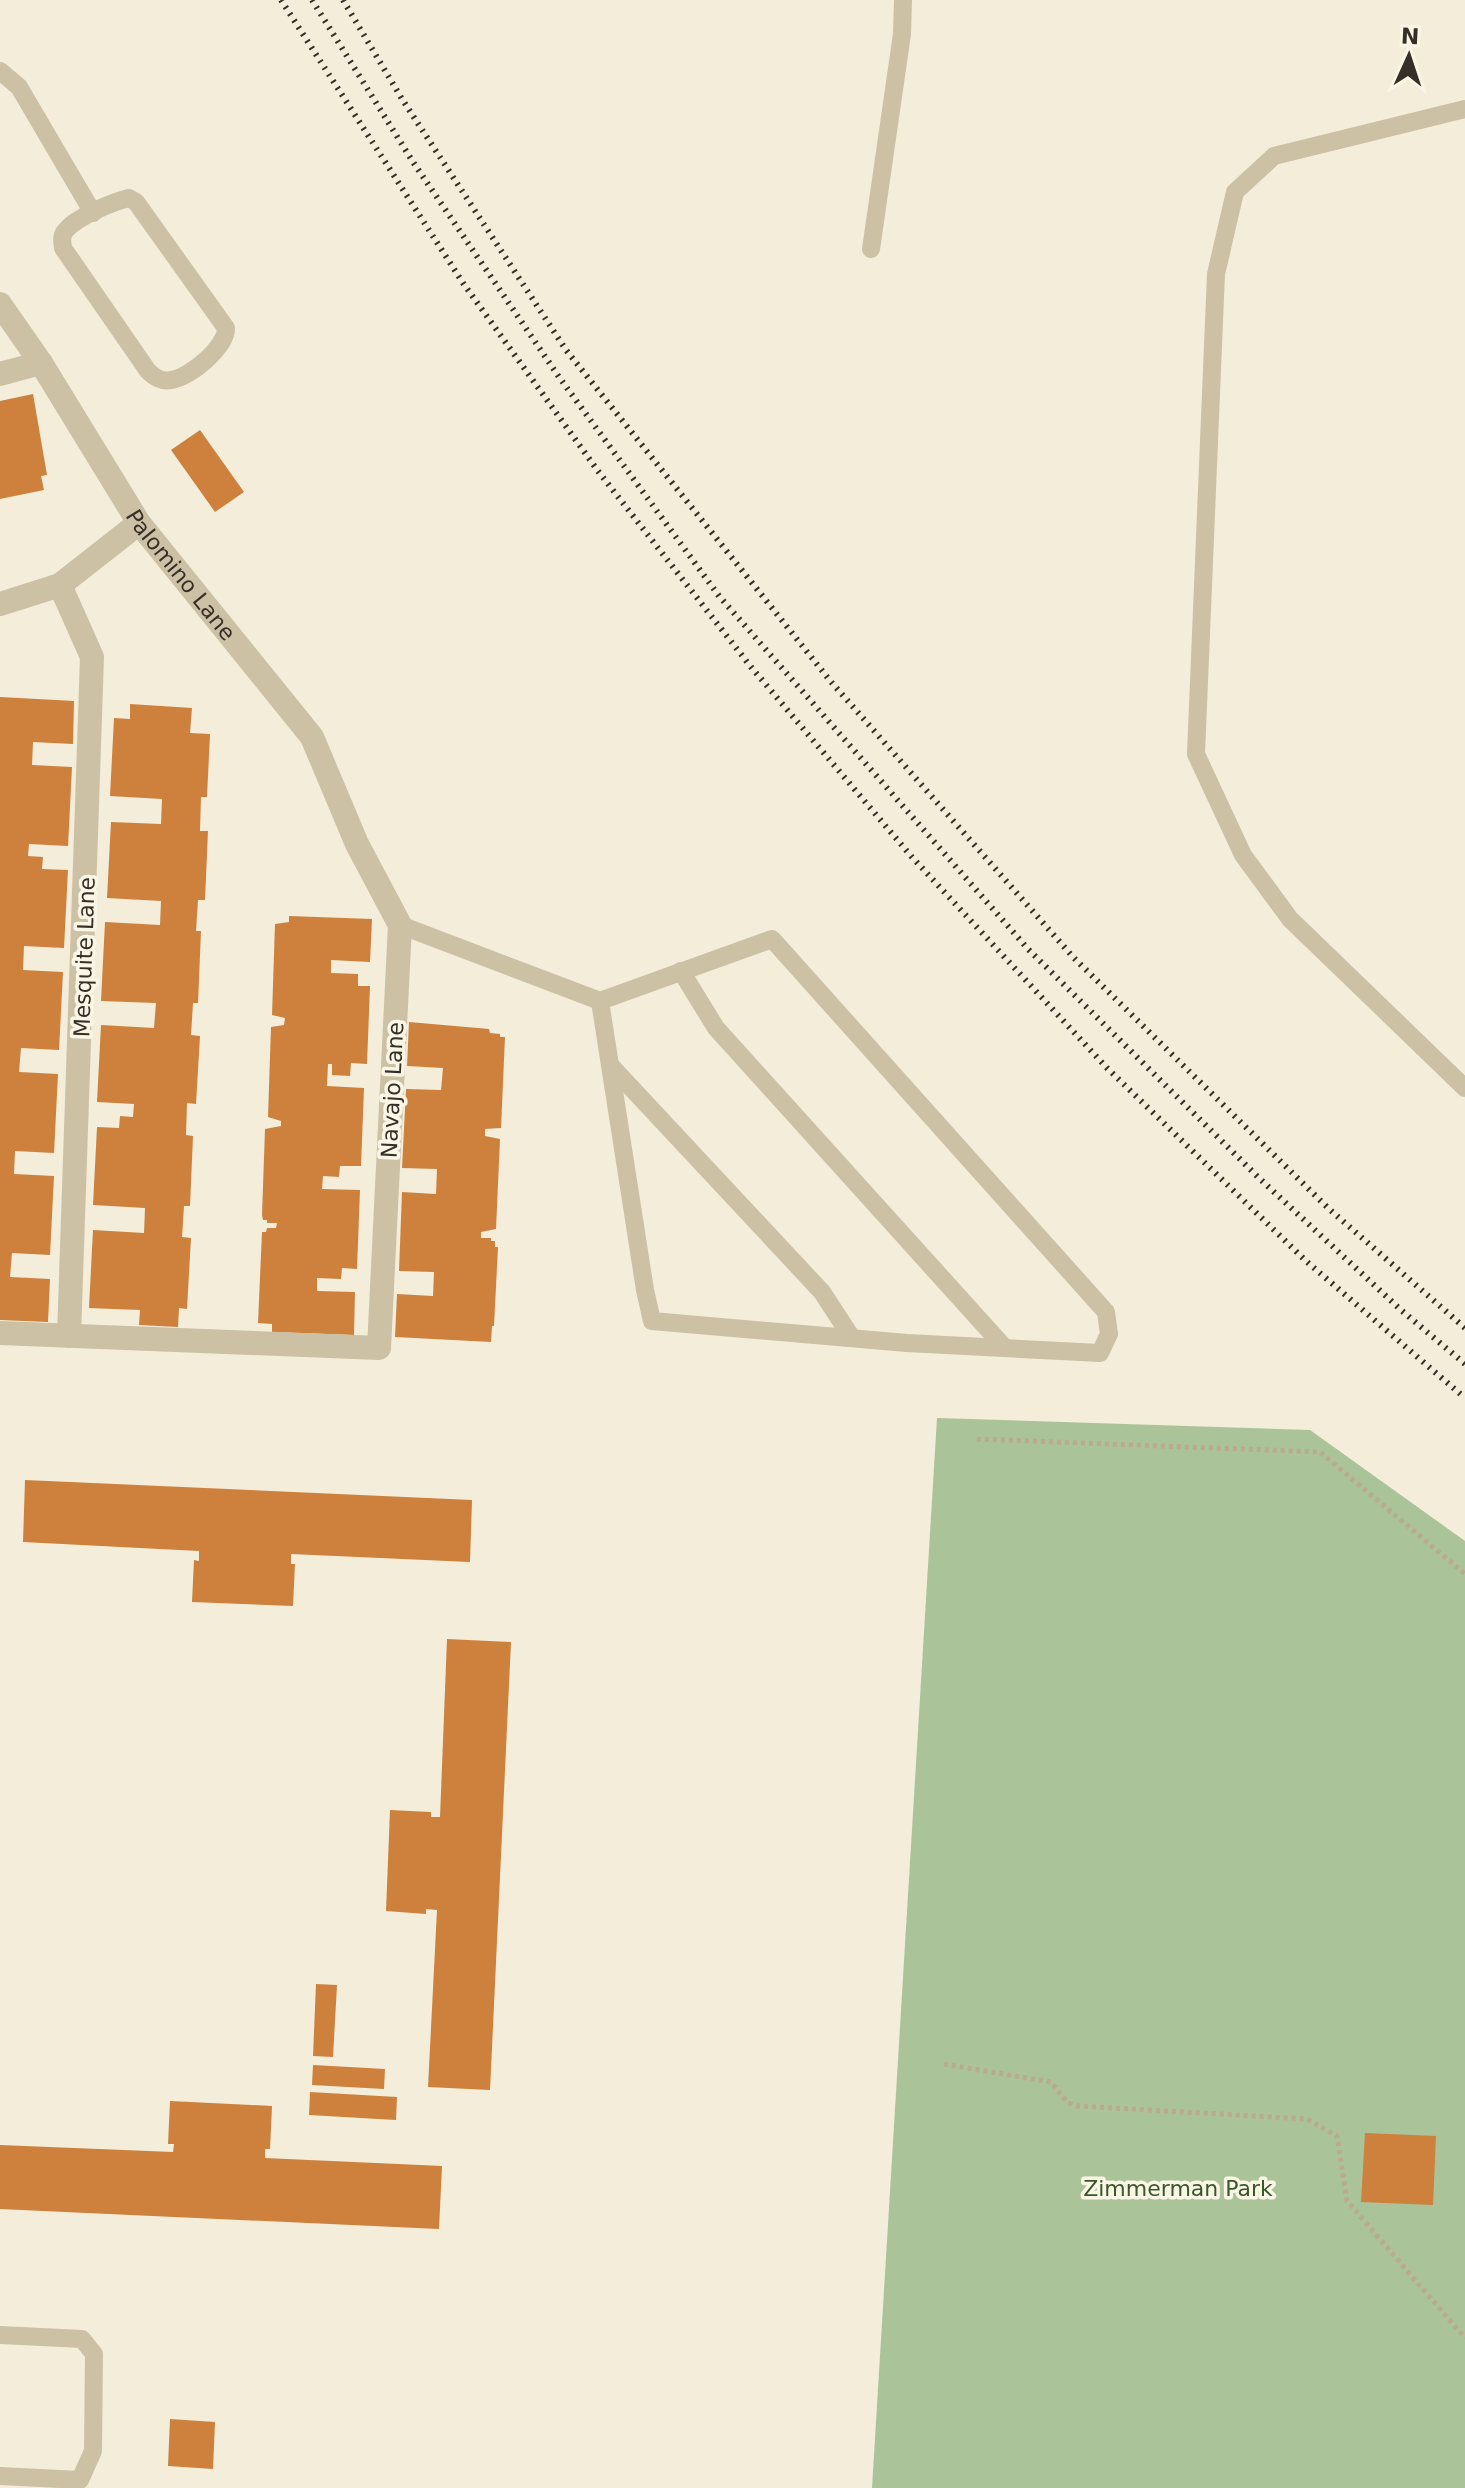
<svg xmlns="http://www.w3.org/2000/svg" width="1465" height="2488" font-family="'DejaVu Sans',sans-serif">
<rect width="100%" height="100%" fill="#f3edda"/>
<!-- green -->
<path fill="#abc399" d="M937 1418 1310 1430 1465 1541V2488H872Z"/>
<!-- building -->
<g fill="#cd813d">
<path d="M33 394 47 475 41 476 44 490 0 499V401Z"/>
<path d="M200 430 244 492 215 512 171 450Z"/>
<path d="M0 697 74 701 73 744 33 742 32 765 72 767 68 846 29 844 28 856 43 857 42 869 68 870 64 948 24 946 23 970 63 972 59 1050 21 1048 19 1072 58 1074 54 1153 15 1151 14 1174 54 1176 50 1255 12 1253 10 1277 50 1279 48 1322 0 1320Z"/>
<path d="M130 704 192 708 190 733 210 734 207 797H201L200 831H208L205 900H198L196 931H201L198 1003H193L191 1035 200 1036 196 1104 187 1103 186 1135 193 1136 190 1206H184L182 1237 191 1238 187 1309 179 1308 178 1327 139 1325 140 1310 89 1308 93 1230 144 1233 145 1208 93 1205 97 1127 119 1128 120 1116 133 1117 134 1104 97 1102 101 1025 154 1028 156 1003 101 1001 105 922 160 925 161 901 107 898 111 822 161 824 162 799 110 796 114 718 130 719Z"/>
<path d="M289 916 372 919 370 962 331 960V973L358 974V986H370L367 1064 351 1063 350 1076 332 1075V1064H328L327 1086 364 1088 361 1166H340L339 1177 323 1176 322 1189 360 1190 357 1269 342 1268 341 1279 317 1278V1291L355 1292 354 1335 272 1332V1324L258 1323 262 1232H266L267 1228H276L277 1223H267V1220H263L262 1215 265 1129 281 1126V1121L268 1117 271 1027 284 1025 285 1018 272 1015 275 924 289 922Z"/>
<path d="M409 1022 489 1029 490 1033 500 1034V1037H505L501 1128 485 1129V1136L500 1139 496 1229 481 1232V1238H491V1241H495V1247H498L494 1326H492L491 1342 395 1337 397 1294 433 1296 434 1272 399 1271 402 1192 436 1194 437 1169 402 1168 406 1089 441 1090 443 1068 407 1066Z"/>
<path d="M25 1480 472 1500 470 1562 291 1554V1564H295L293 1606 192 1602 194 1560 199 1561V1551L23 1542Z"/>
<path d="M447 1639 511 1642 490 2090 428 2087 437 1910 426 1909V1914L386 1911 390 1810 431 1812V1817H440Z"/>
<path d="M316 1984 337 1985 333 2057 313 2056Z"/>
<path d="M313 2065 385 2069 384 2089 312 2085Z"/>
<path d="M310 2092 397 2097 396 2120 309 2115Z"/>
<path d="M170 2101 272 2106 270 2149H265V2158L442 2166 439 2229 0 2209V2145L173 2152 174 2144H168Z"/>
<path d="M1365 2133 1436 2136 1433 2205 1361 2202Z"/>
<path d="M170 2419 215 2422 213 2469 168 2466Z"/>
</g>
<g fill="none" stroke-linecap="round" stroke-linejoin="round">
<!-- path -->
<g stroke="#b8aa8f" stroke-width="5" stroke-dasharray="4 4" stroke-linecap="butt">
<path d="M977 1439 1320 1452 1465 1574"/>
<path d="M944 2064 1051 2082 1068 2103 1078 2106 1307 2119 1337 2136 1347 2201 1465 2338"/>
</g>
<!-- lane -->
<g stroke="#ccc0a5" stroke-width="18">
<path d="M0 71 19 87 93 213"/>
<path d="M1465 109 1274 156 1235 192 1216 274 1196 754 1243 855 1290 919 1465 1088"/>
<path d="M129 198 136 202 226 328C227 346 190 378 171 380 162 382 154 377 148 371L63 248C62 241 61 235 66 230 77 217 112 202 129 198Z"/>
<path d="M871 249 902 34 903 0"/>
<path d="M400 925 600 1001 772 939 1106 1312 1109 1334 1100 1353 907 1343 652 1321 645 1290 600 1001"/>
<path d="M681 971 716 1028 1005 1348"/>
<path d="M610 1065 822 1292 852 1338"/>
<path d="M0 2335 82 2339 94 2354 93 2451 80 2480 0 2476"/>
</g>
<!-- street -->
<g stroke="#ccc0a5" stroke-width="24">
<path id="s1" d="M0 304 41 363 139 523 312 737 357 844 400 925 379 1348 0 1333"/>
<path d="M0 374 41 363"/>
<path d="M60 585 92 657 69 1336"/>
<path d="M0 604 60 585 139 523"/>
</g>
<!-- rail -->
<g stroke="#372f27" stroke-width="6" stroke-dasharray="2 6" stroke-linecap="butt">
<path d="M281 0 463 283 598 471 751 667 911 856 1107 1068 1306 1261 1465 1398"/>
<path d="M312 0 413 162 559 377 719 596 1028 949 1259 1178 1401 1310 1465 1364"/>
<path d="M343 0 402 99 566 350 832 683 1073 957 1328 1208 1465 1328"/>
</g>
</g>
<g text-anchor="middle" stroke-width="7" stroke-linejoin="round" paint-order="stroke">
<!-- street labels -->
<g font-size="22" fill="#372f27" stroke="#faf6e6">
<text dy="8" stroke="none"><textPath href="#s1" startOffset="326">Palomino Lane</textPath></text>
<text transform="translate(84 957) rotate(-88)" y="8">Mesquite Lane</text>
<text transform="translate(392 1090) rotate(-87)" y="8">Navajo Lane</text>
</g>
<!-- park labels -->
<g font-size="22" fill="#3b5729" stroke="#faf6e6">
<text x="1178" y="2196">Zimmerman Park</text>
</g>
</g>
<!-- north arrow -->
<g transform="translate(1409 56) rotate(3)" stroke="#faf6e6" stroke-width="6" paint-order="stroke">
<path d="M0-6L14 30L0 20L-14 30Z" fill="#372f27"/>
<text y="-12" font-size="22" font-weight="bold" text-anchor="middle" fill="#372f27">N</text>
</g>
</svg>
